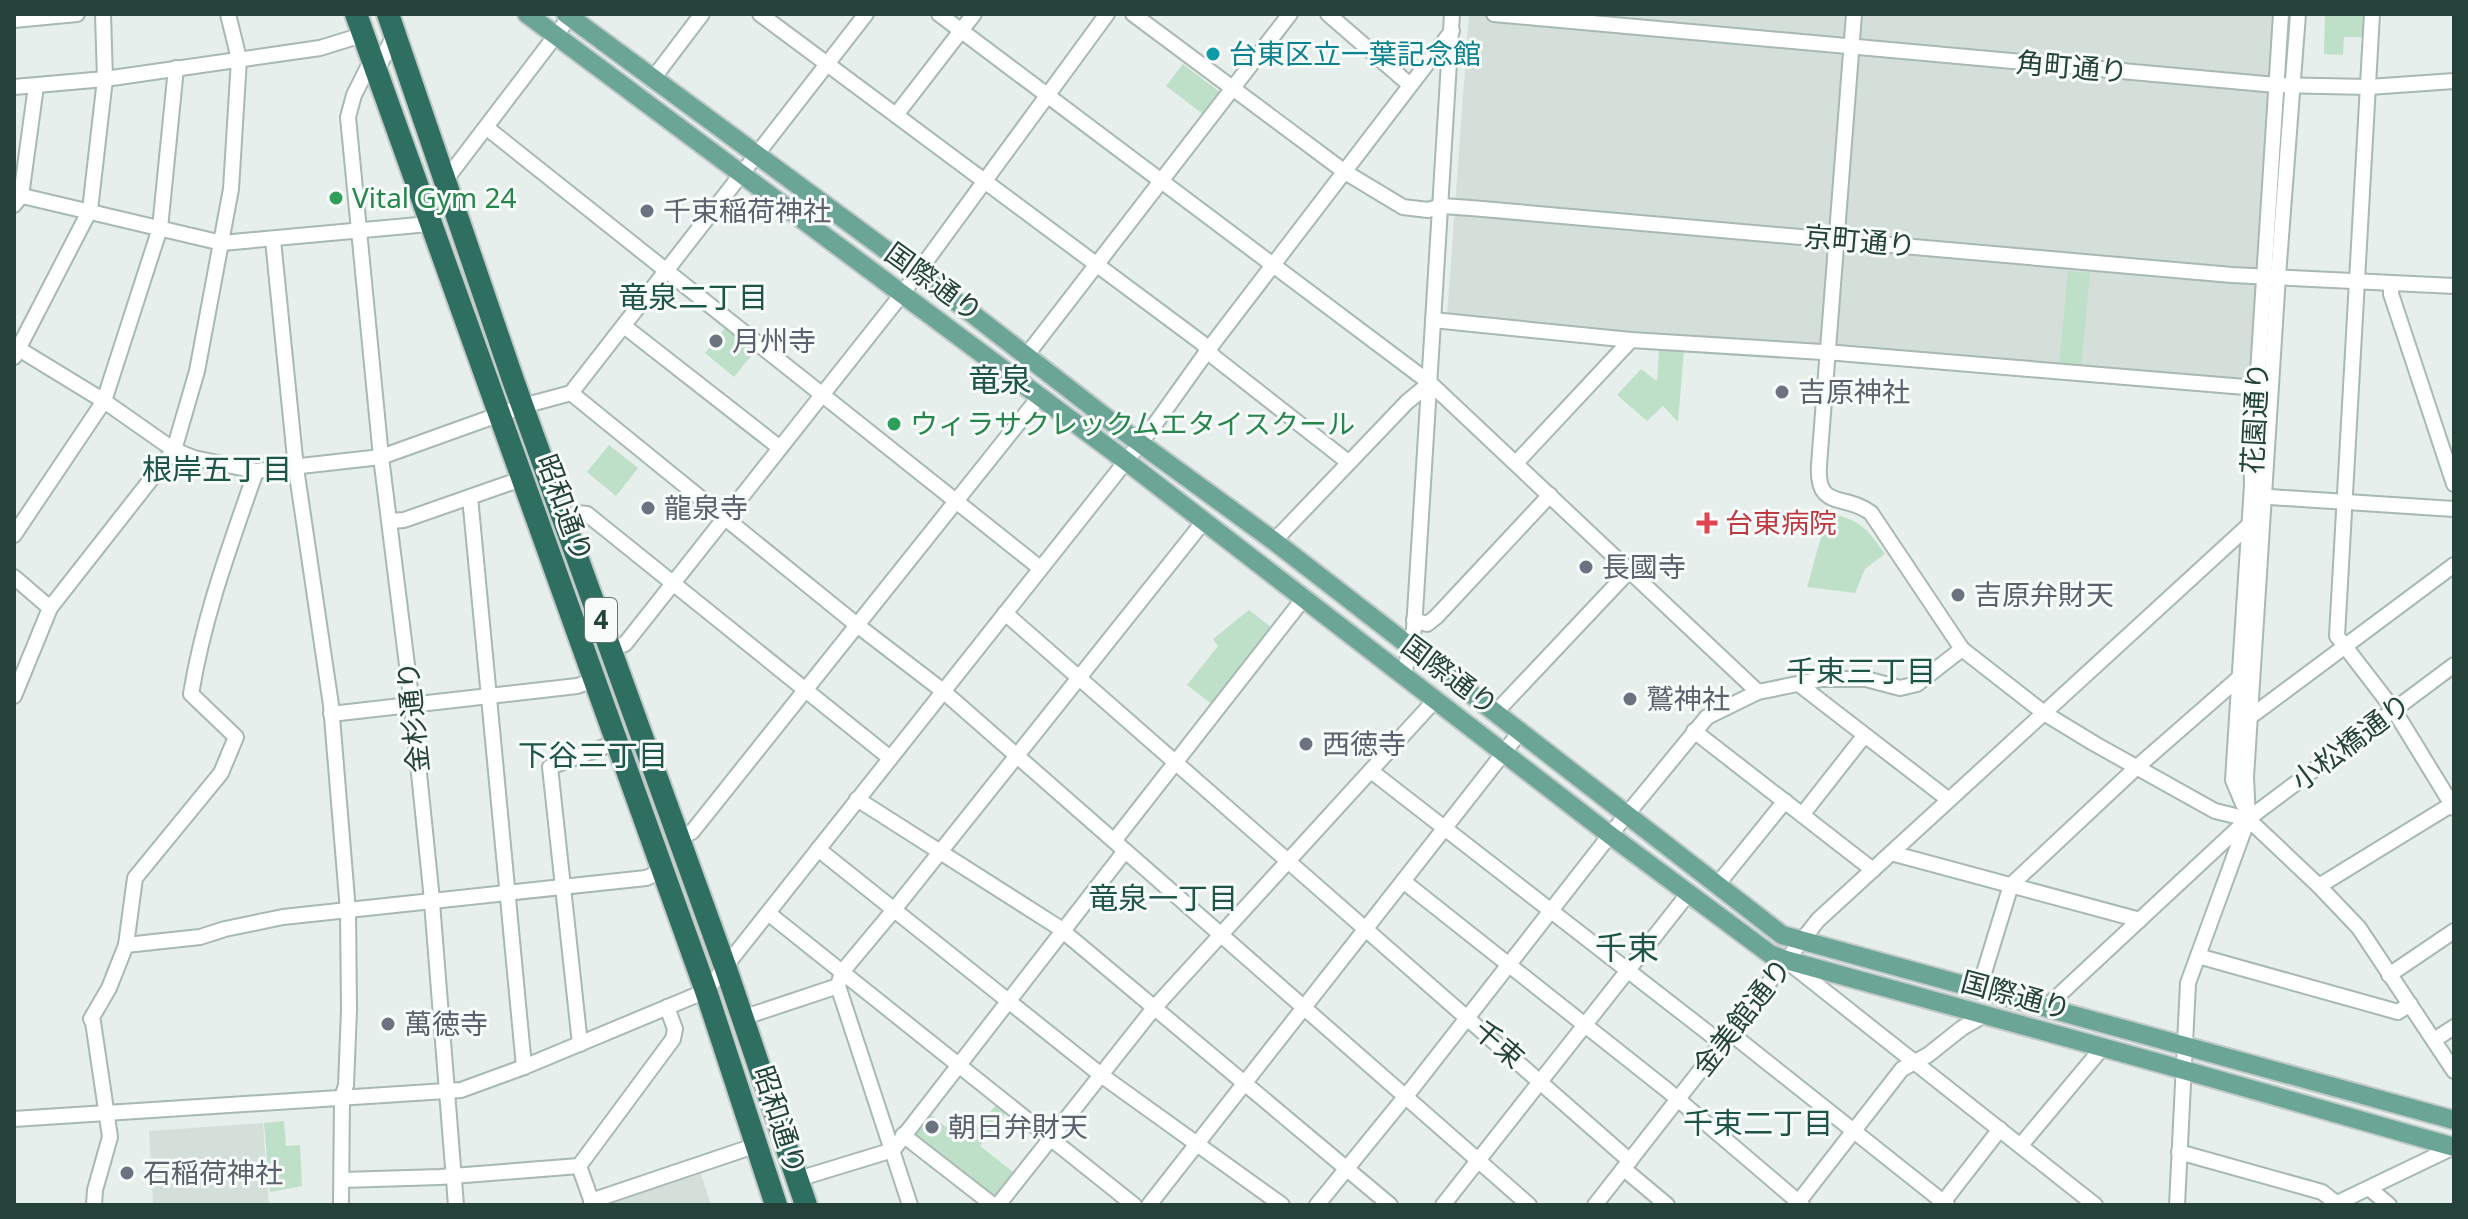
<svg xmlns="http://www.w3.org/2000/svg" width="2468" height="1219" font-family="'Noto Sans','Noto Sans JP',sans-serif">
<rect width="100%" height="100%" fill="#e6efeb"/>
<!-- built -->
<g fill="#d4dfda">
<path d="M1469 14H2279L2252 384 1447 316Z"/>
<path d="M263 1123 269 1205H153L149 1131Z"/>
<path d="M701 1174 711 1205 602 1204Z"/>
</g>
<!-- green -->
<g fill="#bfe0c8">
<path d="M2325 14H2366L2365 37H2344L2343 55 2324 54Z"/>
<path d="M1183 64 1221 93 1204 115 1166 86Z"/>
<path d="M2068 271 2090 273 2081 368 2059 366Z"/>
<path d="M725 328 754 352 734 377 705 353Z"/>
<path d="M1659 348 1684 350 1678 422 1663 406 1647 421 1617 395 1641 369 1657 381Z"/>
<path d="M609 445 638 468 616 496 587 472Z"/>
<path d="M1828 512C1862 522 1865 526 1885 554L1865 569 1855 593 1807 587Z"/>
<path d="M1249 610 1272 628 1213 705 1187 685 1218 646 1213 639Z"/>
<path d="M996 1105 1006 1112 980 1146 1017 1175 996 1204 910 1135 928 1112 946 1127 958 1113 978 1126Z"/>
<path d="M284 1121 286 1146 300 1145 302 1186 270 1192 264 1123Z"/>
</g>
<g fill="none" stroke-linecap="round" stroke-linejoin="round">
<defs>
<g id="minor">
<path d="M760 14 1202 343 1214 357 1348 462"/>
<path d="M939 14 1430 383 1758 692"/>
<path d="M1133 14 1345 172 1403 207 1428 210 1442 206 1471 208 2232 275 2454 286"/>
<path d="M1328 14 1410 85"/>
<path d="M1494 14 2276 85 2369 87 2454 81"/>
<path d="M1854 14 1819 465C1816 511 1845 493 1871 513L1962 649 2044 713 2095 744 2215 811 2248 819 2319 886 2359 928 2454 1071"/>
<path d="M2372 14 2337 636 2394 710 2454 808"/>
<path d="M14 20 77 14"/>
<path d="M371 61 354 95 348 117 381 457 412 705 431 890 456 1205"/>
<path d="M375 75 394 35"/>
<path d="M652 80 702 14"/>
<path d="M14 87 105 79 320 48 362 35"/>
<path d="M896 115 974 14"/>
<path d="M487 128 1040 568"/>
<path d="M444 182 572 14"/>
<path d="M14 194 222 243 429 224"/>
<path d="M14 205 21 196 36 86"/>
<path d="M273 240 296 468 331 705 348 911 349 1010 346 1085 342 1098 341 1205"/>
<path d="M2391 284V294L2454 484"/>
<path d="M1433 320 1631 340 1838 353 2257 388"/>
<path d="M624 326 780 448"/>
<path d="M14 346 104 401 174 450 194 458 256 471 381 457 523 406 571 393 866 14"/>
<path d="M1026 356 1290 14"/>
<path d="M14 357 90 210 105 79 103 14"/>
<path d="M571 393 857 625 943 691 1529 1205"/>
<path d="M1516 463 1631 340"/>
<path d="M2255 496 2454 509"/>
<path d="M470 497 524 1067"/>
<path d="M563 517 577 513 587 514 890 758"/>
<path d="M390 521 404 520 524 478"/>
<path d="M14 535 104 401 160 228 176 68"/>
<path d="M1274 541 1407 402 1430 383"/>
<path d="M14 577 50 608"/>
<path d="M1005 613 1630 1161"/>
<path d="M1414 620 1427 624 1436 617 1550 495"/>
<path d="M611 649 625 644 902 294 1107 14"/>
<path d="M1404 675 1414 629 1452 14"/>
<path d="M1800 685 1949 800"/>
<path d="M14 696 50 608 174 450 197 371 231 189 239 59 228 14"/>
<path d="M1496 712 1630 570"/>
<path d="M331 714 577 686 594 680"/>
<path d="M2245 717H2250L2454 565"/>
<path d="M1694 731 1873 870"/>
<path d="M1371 771 1720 1042"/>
<path d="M857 799 1058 927 1390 1205"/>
<path d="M2243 804 2233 780 2252 485 2251 441 2257 388 2281 14"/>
<path d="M1802 815 1864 736"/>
<path d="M678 838 692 832 1040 396"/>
<path d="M1114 841 1304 598"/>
<path d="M818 849 1101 1075 1282 1205"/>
<path d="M1891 853 2140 920"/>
<path d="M1403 881 1667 1090 1802 1205"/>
<path d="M1717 885 1785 801"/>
<path d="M2319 886 2454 803"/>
<path d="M768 913 1134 1205"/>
<path d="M126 945 200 937 225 929 283 917 646 878 662 871"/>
<path d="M2198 956 2398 1012 2410 1004"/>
<path d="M1788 962 2095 1205"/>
<path d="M2389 975 2454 931"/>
<path d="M1979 989 2011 885 2137 767 2240 677"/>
<path d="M2045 1008 2248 819 2454 665"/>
<path d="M742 1018 838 986"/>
<path d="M1729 1032 1947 1205"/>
<path d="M2434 1040 2454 1027"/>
<path d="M580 1044 550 767 617 742"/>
<path d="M14 1119 461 1090 524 1067 706 991 1153 427 1208 350 1452 31"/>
<path d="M903 1135 993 1205"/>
<path d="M2021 1145 2103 1047"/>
<path d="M2179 1152 2322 1192 2336 1203"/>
<path d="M579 1166 673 1039 675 1029 667 1007"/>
<path d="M579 1166 593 1205"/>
<path d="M1624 1169 1667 1205"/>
<path d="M798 1179 893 1150 1125 851"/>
<path d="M342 1180 440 1177 579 1166"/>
<path d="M2370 1189 2389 1205"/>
<path d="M591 1201 757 1145"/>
<path d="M94 1205 95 1190 110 1137 93 1022 91 1019 109 988 126 945 135 878 221 773 236 737 191 694C204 615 230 546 256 471"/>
<path d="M910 1205 838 986 842 972 893 911 1204 521"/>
<path d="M998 1205 1154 1008 1436 699"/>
<path d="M1149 1205 1520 732"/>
<path d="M1317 1205 1414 1086 1610 835 1707 717 1758 692 1822 679H1866L1900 688 1917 684 1962 649"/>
<path d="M1443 1205 1688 894"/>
<path d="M1595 1205 1818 920 2248 526 2262 522"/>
<path d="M1796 1205 1902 1069 1928 1055 1962 1028 1983 1016"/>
<path d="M1941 1205 2000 1129"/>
<path d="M2177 1205 2188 983 2248 819 2246 777 2278 276 2298 14"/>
<path d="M2333 1205 2454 1147"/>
</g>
<g id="major">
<path d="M527 14 1126 461 1610 835 1770 954 1786 960 2159 1063 2454 1147"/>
<path d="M566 14 966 309 1122 430 1274 541 1782 935 2454 1120"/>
</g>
<g id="highway">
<path d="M356 14 706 991 776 1205"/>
<path d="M388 14 513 380 725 966 806 1205"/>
</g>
</defs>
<!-- minor casing -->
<use href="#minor" stroke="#a8b8b2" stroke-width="18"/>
<!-- major casing -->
<use href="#major" stroke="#c2cac8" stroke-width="22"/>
<!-- highway casing -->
<use href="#highway" stroke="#c2cac8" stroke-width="26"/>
<!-- minor -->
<use href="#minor" stroke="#fff" stroke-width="14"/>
<!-- major -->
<use href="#major" stroke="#6aa596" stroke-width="18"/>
<!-- highway -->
<use href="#highway" stroke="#2f6f62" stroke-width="22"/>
</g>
<!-- markers -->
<circle fill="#0f9aa8" stroke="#f7fbf9" stroke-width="3" cx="1213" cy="54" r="8"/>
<g fill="#2e9e5b" stroke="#f7fbf9" stroke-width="3">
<circle cx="336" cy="198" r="8"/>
<circle cx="894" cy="424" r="8"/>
</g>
<g fill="#6b7280" stroke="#f7fbf9" stroke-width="3">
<circle cx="647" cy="211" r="8"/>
<circle cx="716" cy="341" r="8"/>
<circle cx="1782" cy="392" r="8"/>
<circle cx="648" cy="508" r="8"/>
<circle cx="1586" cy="567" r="8"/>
<circle cx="1958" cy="595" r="8"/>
<circle cx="1630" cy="699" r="8"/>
<circle cx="1306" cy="744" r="8"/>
<circle cx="388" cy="1024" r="8"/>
<circle cx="932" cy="1127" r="8"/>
<circle cx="127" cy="1173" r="8"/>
</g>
<path fill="#e0444e" stroke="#f7fbf9" stroke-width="3" d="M1703 511h8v8h8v8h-8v8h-8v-8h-8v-8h8z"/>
<g text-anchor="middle" stroke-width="6" stroke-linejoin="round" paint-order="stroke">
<!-- shield labels -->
<rect fill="#f7fbf9" stroke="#637a73" stroke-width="2" x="585" y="598" width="32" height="44" rx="6"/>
<g font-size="26" font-weight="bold" fill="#24423a">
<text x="601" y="629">4</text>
</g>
<!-- culture labels -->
<g font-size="28" fill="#0d838f" stroke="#f7fbf9" text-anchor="start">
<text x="1229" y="64">台東区立一葉記念館</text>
</g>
<!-- street labels -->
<g font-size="28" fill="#24423a" stroke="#f7fbf9">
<text transform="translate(2072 67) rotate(5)" y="10">角町通り</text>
<text transform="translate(1860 241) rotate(5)" y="10">京町通り</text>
<text transform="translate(934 282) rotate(36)" y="10">国際通り</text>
<text transform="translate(2255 418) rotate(-87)" y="10">花園通り</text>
<text transform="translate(565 508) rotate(70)" y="10">昭和通り</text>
<text transform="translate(1450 675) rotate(37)" y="10">国際通り</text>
<text transform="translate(413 717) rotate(-96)" y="10">金杉通り</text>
<text transform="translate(2351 742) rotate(-37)" y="10">小松橋通り</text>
<text transform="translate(2016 995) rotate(15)" y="10">国際通り</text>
<text transform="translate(1742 1017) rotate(-52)" y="10">金美館通り</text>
<text transform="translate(1499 1044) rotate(41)" y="10">千束</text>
<text transform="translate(780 1120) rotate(72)" y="10">昭和通り</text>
</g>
<!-- leisure labels -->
<g font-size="28" fill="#27864d" stroke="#f7fbf9" text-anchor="start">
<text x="352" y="208">Vital Gym 24</text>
<text x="910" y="434">ウィラサクレックムエタイスクール</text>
</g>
<!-- worship labels -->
<g font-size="28" fill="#5b616d" stroke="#f7fbf9" text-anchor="start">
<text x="663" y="221">千束稲荷神社</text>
<text x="732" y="351">月州寺</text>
<text x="1798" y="402">吉原神社</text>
<text x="664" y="518">龍泉寺</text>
<text x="1602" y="577">長國寺</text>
<text x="1974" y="605">吉原弁財天</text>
<text x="1646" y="709">鷲神社</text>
<text x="1322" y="754">西徳寺</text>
<text x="404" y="1034">萬徳寺</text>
<text x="948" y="1137">朝日弁財天</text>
<text x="143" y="1183">石稲荷神社</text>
</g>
<!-- health labels -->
<g font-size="28" fill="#be3a42" stroke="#f7fbf9" text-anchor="start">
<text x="1725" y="533">台東病院</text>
</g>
<!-- neighbourhood labels -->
<g font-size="30" fill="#1f5548" stroke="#f7fbf9">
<text x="693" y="308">竜泉二丁目</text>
<text x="217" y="480">根岸五丁目</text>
<text x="1861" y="682">千束三丁目</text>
<text x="593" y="766">下谷三丁目</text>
<text x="1163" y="909">竜泉一丁目</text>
<text x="1758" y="1134">千束二丁目</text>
</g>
<!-- quarter labels -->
<g font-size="32" fill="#1f5548" stroke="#f7fbf9">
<text x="1000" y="391">竜泉</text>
<text x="1627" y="959">千束</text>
</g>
</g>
<!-- border -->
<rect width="2468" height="1219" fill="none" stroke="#24423a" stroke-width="32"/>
</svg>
